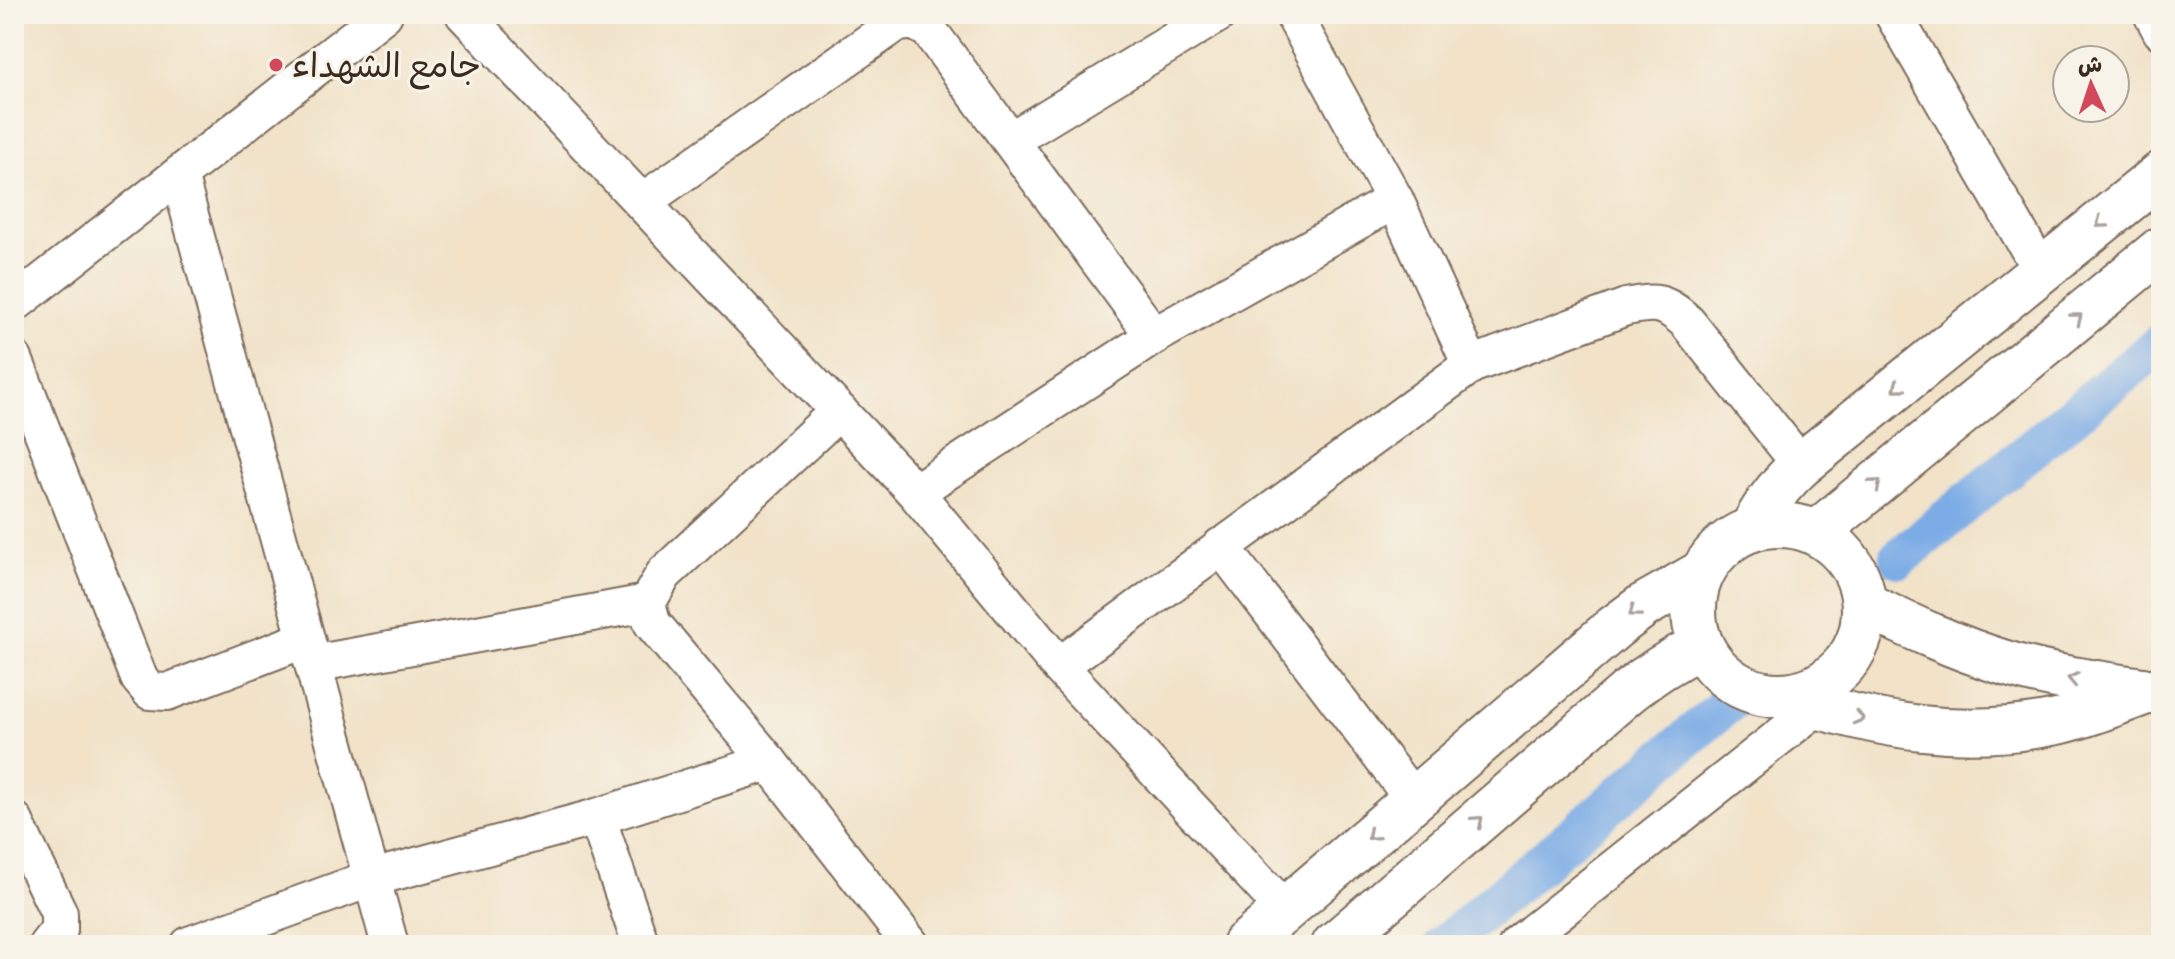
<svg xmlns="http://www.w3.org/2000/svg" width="2175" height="959" font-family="Itim,'Playpen Sans Arabic',sans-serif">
<rect width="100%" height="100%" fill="#f7f3e8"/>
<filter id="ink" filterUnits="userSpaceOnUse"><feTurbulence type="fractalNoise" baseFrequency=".0125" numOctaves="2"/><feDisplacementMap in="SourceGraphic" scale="16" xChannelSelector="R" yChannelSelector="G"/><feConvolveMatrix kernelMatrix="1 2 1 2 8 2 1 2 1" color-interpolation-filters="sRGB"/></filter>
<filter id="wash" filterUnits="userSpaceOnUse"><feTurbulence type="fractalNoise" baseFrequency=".006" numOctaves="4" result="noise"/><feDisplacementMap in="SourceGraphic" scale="32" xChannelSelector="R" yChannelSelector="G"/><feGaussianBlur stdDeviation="1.8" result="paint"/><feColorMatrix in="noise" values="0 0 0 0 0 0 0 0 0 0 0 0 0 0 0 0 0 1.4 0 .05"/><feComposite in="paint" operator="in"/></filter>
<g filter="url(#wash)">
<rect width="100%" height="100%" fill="#f1e2c8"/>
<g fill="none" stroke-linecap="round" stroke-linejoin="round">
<!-- canal -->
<g stroke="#7bace6" stroke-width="40">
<path d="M1899 558 2161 343"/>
<path d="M1444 945 1732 700"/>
</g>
</g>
</g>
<g filter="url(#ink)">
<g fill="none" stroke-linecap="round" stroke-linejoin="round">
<defs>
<g id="street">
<path d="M464 14 915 492 1059 666 1285 910"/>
<path d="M1293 14 1395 200 1471 365"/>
<path d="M1893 14 2042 272"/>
<path d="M2152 14 2161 31"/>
<path d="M1011 140 1218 14"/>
<path d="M179 175 390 945"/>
<path d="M642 202 895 24 912 21 928 29 1154 336"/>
<path d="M14 304 384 14"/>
<path d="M14 359 139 678 150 691 167 692 306 639"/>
<path d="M839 411 664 574 647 603 652 623 769 762 911 945"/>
<path d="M915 492 1154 336 1395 200"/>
<path d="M1221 546 1413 799"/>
<path d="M313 664 647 603"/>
<path d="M1059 666 1471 365 1626 307C1656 301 1664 301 1687 322L1801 465"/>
<path d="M597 817 641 945"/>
<path d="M14 820 59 913V930L47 945"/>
<path d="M189 945 372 878 597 817 769 762"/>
<path d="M1517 945 1817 707"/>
</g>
<g id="secondary">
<circle cx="1779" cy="610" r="85"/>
<path d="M1752 529C1765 504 1780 484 1801 465L2161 174"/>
<path d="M1816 533 2161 249"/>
<path d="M1864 604C1909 626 1954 647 2002 662 2048 677 2095 683 2143 690"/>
<path d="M1784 696C1876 726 1961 742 2057 722 2088 716 2120 701 2150 691"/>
<path d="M1244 945 1615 627 1643 606 1701 573"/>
<path d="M1334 945 1628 692C1651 673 1674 659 1700 646"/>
</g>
</defs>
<!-- street casing -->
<use href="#street" stroke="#7b6a5a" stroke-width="40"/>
<!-- secondary casing -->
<use href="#secondary" stroke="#7b6a5a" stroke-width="48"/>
<!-- street -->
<use href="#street" stroke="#fff" stroke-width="36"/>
<!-- secondary -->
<use href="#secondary" stroke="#fff" stroke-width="44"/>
</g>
<!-- one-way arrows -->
<defs><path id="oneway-chevron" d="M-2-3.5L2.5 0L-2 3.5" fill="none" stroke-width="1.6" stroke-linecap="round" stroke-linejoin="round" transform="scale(2)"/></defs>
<g stroke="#a79f9a">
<use href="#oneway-chevron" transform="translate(2101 223) rotate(141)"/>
<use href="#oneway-chevron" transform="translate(2077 318) rotate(-39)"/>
<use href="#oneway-chevron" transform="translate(1898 387) rotate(141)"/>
<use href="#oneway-chevron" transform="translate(1876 484) rotate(-40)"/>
<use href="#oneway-chevron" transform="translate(1634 612) rotate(143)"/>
<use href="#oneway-chevron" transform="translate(2073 679) rotate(-168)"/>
<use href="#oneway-chevron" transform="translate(1859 718) rotate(15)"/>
<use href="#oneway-chevron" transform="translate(1478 821) rotate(-41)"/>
<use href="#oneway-chevron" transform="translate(1372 835) rotate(139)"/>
</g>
</g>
<!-- markers -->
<circle fill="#d1495b" stroke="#f7f3e8" stroke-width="3" cx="276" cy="65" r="8"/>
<g text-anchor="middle" stroke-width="6" stroke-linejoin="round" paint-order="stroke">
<!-- poi labels -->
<g font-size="34" fill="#3b2a1e" stroke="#f7f3e8" text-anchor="start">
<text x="292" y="77">جامع الشهداء</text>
</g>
</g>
<!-- margin -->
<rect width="2175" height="959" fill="none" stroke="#f7f3e8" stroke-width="48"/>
<!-- north arrow -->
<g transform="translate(2091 84) rotate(357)"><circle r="38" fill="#f7f3e8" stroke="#aca397" stroke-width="2"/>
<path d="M0-6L14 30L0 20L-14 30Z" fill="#d1495b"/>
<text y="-12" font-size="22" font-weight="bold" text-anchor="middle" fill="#3b2a1e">ش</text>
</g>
</svg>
